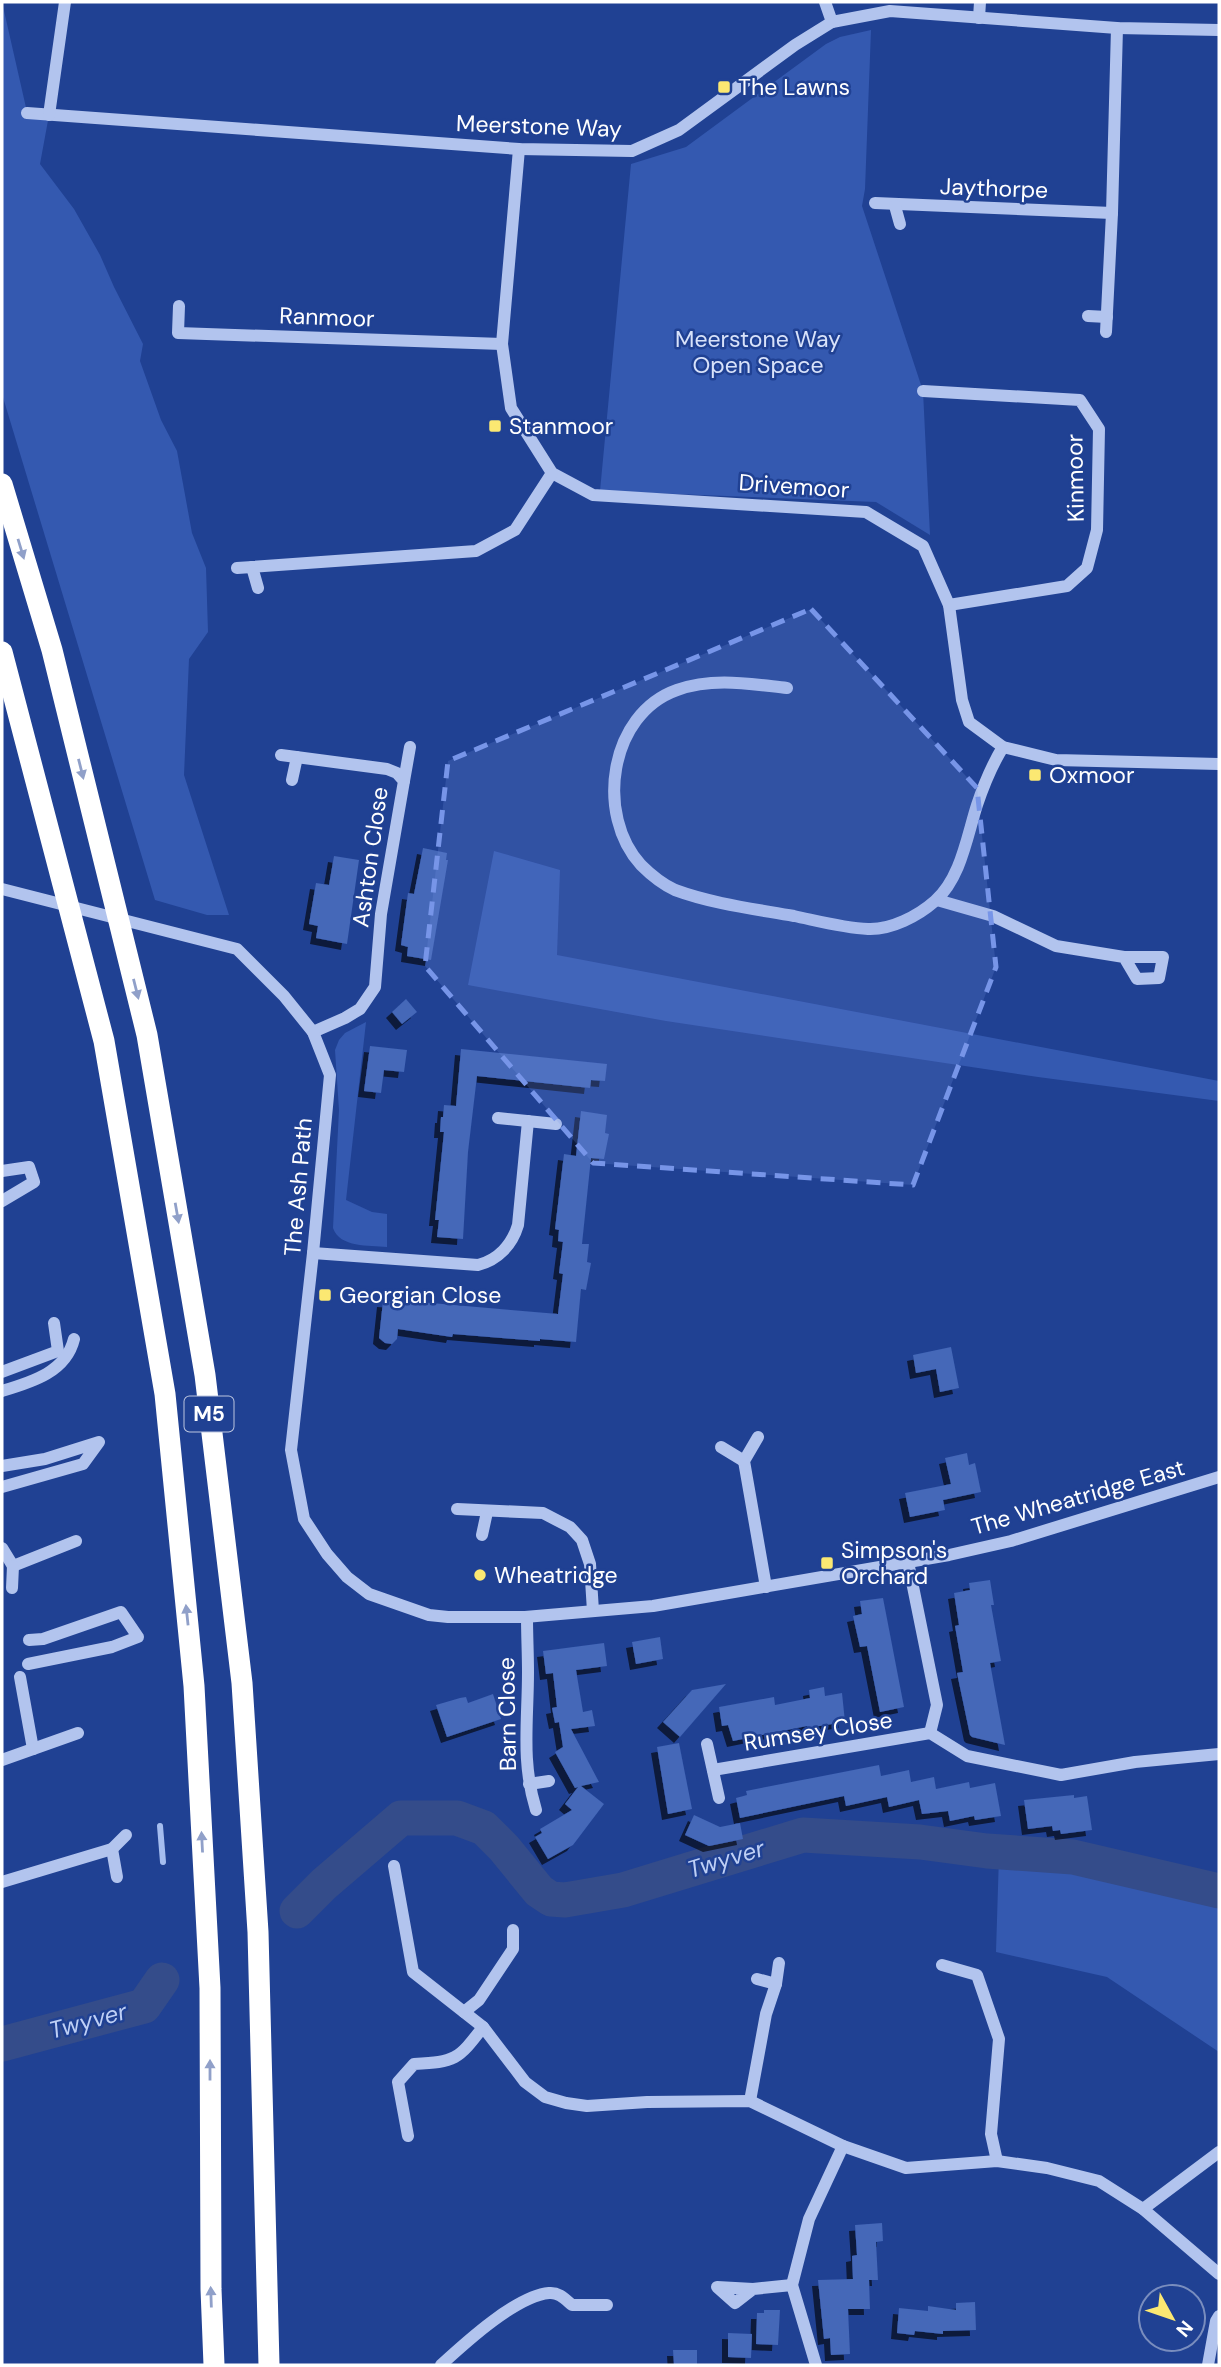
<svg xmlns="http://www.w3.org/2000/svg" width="1221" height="2367" font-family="'DM Sans',sans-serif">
<defs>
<filter id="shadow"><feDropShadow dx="-6" dy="6" stdDeviation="0" flood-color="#0009"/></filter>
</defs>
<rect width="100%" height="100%" fill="#204193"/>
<!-- green -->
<g fill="#3459b0">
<path d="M2 2 27 112 49 115 40 164 74 209 100 255 114 287 143 344 140 361 161 420 177 451 192 533 206 568 208 632 189 659 184 775 229 915H207L155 900 2 394Z"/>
<path d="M871 30 865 189 862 206 923 391 930 535 876 502 600 491 631 164 686 147 826 44 840 37Z"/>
<path d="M494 851 560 870 557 955 1219 1081V1101L1038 1077 666 1021 468 985Z"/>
<path d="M366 1022 346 1200 372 1212 387 1214V1247C369 1245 340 1248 333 1228L339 1110 335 1050 339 1040 345 1033Z"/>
<path d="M1078 1854 1219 1885V2052L1107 1977 996 1952 999 1855Z"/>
</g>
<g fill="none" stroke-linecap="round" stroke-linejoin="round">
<!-- stream -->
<path stroke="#a5bdef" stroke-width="6" d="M160 1826 163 1862"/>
<!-- river -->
<g stroke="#344c8a" stroke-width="35">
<path d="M297 1911 324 1884 401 1818H457L484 1828 504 1848 539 1891 551 1899 565 1900 623 1890 803 1835 920 1842 987 1851 1073 1857 1219 1891"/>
<path d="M2 2044 144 2006 162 1980"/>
</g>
</g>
<!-- building -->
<g fill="#4467b8" filter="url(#shadow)">
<path d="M423 848 447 853 446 860H448L431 960 407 956 408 947 401 945 408 893 414 894Z"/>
<path d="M334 856 359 860 347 944 316 938 318 926 309 924 316 883 329 885Z"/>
<path d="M406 999 417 1012 402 1024 392 1012Z"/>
<path d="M370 1046 407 1050 404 1072 384 1070 381 1093 364 1091Z"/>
<path d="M461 1049 607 1064 605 1081 591 1080 590 1088 477 1076 468 1152 463 1239 437 1237 439 1220H435L444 1132H440L441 1117H443L444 1105 456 1106Z"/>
<path d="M581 1111 607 1115 605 1133 609 1134 604 1159 591 1158 582 1244H589L587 1262 591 1263 586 1290 581 1289 576 1342 540 1339V1341L453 1334 452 1337 398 1329 397 1339 392 1344 385 1343 379 1338 383 1301 397 1302V1300L558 1314 563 1274 559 1273 563 1242 558 1241 559 1230 555 1229 564 1154 576 1156Z"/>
<path d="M951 1347 959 1388 940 1392 936 1369 916 1373 913 1355Z"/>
<path d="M967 1453 969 1465 975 1463 981 1492 943 1500 945 1510 910 1517 905 1493 951 1484 945 1458Z"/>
<path d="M990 1580 994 1605H991L1001 1661 990 1663 1005 1745 972 1737 970 1735 957 1673 963 1672 955 1626 959 1625 954 1593 970 1590 969 1583Z"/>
<path d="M883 1598 904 1707 880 1712 867 1646 860 1647 853 1616 862 1614 860 1601Z"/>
<path d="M660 1637 663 1659 636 1664 632 1642Z"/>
<path d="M604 1643 607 1666 576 1670 583 1712 592 1710 595 1726 571 1729 599 1782 581 1786 604 1804 573 1845 548 1859 535 1837 542 1833 540 1829 572 1810 565 1804 578 1787 575 1788 555 1752 563 1747 559 1722 555 1723 552 1708 557 1707 553 1673 546 1674 543 1651Z"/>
<path d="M726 1684 680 1737 663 1722 692 1690Z"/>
<path d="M824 1687 825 1696 842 1693 845 1722 807 1728V1726L733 1741 728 1725 722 1726 719 1707 774 1697 775 1705 810 1698 809 1690Z"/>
<path d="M493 1694 501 1719 447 1737 436 1705 460 1698 466 1697 468 1703Z"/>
<path d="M679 1743 692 1809 668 1814 657 1747Z"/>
<path d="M879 1765 881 1776 909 1770 911 1782 934 1777 936 1789 969 1782 970 1788 995 1783 1001 1816 975 1820 974 1816 950 1821 948 1811 922 1814 919 1800 889 1807 887 1797 846 1806 844 1796 740 1818 736 1798 747 1795 746 1791Z"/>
<path d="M1074 1795V1798L1087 1796 1092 1830 1061 1834 1060 1830 1053 1831 1052 1826 1028 1829 1024 1800Z"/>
<path d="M694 1815 720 1827 740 1823 743 1839 709 1846 685 1835Z"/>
<path d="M882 2223 883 2241 876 2242 878 2280H869L870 2309H848L850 2354 831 2355 830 2338 824 2339 818 2280 853 2279 852 2256 857 2255 855 2225Z"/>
<path d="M975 2302 976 2330 943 2331V2334L915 2331 914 2335 897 2333 899 2308 928 2311V2306L956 2310V2303Z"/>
<path d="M764 2310H780L778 2345 756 2344 757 2313H764Z"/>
<path d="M728 2333 752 2334 751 2358 728 2357Z"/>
<path d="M673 2350H697V2365H674Z"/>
</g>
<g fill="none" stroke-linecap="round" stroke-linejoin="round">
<!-- minor -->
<g stroke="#b2c4ee" stroke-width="12">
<path d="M825 2 832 22"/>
<path d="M979 18 980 2"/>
<path d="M27 113 519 149 632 151 679 130 795 45 832 22 890 11 1117 28 1219 30"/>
<path d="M49 115 65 2"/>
<path d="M519 149 502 344 511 408 552 473 593 495 866 512 923 546 949 605 962 700 969 722 1003 747 1056 760 1219 764"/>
<path d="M875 203 1112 213"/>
<path d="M895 206 900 224"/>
<path d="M179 306 178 333 502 344"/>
<path d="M1088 316 1107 317"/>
<path d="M1106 332 1112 213 1117 28"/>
<path d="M923 391 1080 400 1099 429 1097 530 1087 568 1067 586 949 605"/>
<path d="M252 567 258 588"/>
<path d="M237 568 476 551 515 530 552 473"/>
<path d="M787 688C750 684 713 677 677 690 609 714 595 815 641 865 651 875 662 884 675 890 713 904 755 909 794 916 818 921 844 928 868 929 891 930 918 916 935 901 961 878 967 836 977 805 984 784 992 765 1003 747"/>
<path d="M281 755 387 769 397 773 404 781 381 914 375 987 360 1009 345 1018 313 1032"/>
<path d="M292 780 297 757"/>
<path d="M404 781 410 747"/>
<path d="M2 889 237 949 284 996 313 1032 330 1075 313 1253 291 1450 304 1519 327 1554 347 1577 369 1594 429 1615 448 1617H525L653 1606 949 1555 1011 1541 1219 1477"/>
<path d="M937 900 993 916 1056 946 1124 957H1163L1159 978 1137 979 1124 957"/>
<path d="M498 1118 556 1124"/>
<path d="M2 1171 29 1167 34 1182 2 1201"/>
<path d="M313 1253 478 1265C498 1260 512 1245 518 1225L528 1121"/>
<path d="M2 1372 58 1351 54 1323"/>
<path d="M2 1391C32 1382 66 1372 74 1339"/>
<path d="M758 1437 744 1461 766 1587"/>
<path d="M721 1447 744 1461"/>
<path d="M2 1466 45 1459 99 1442 83 1464 2 1487"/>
<path d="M457 1509 543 1513 570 1527 582 1540 590 1564 593 1611"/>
<path d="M482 1535 487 1512"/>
<path d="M2 1548 13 1566 76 1541"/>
<path d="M908 1562 937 1705 930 1733"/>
<path d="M12 1588 13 1566"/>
<path d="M527 1617C527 1635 528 1654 528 1672 528 1722 521 1761 536 1810"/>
<path d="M28 1664 112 1647 138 1637 121 1612 43 1639 29 1640"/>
<path d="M20 1677 33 1749"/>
<path d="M707 1744 719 1798"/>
<path d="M2 1760 78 1733"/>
<path d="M713 1770 930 1733 967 1756 1061 1775 1135 1762 1219 1754"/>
<path d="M529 1784 549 1781"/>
<path d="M112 1849 117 1877"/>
<path d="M394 1866 413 1972 483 2027 525 2082 545 2097 566 2103 587 2106 647 2102 750 2101 843 2146 906 2168 997 2161 1047 2168 1099 2181 1143 2209 1219 2274"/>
<path d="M2 1882 112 1849 126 1835"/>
<path d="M942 1965 977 1975 999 2039 991 2134 997 2161"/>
<path d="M757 1979 776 1984"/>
<path d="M464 2012 479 2000 513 1949V1930"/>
<path d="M750 2101 766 2014 776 1984 779 1963"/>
<path d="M408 2136 398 2082 414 2064C455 2062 458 2060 483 2027"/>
<path d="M1143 2209 1219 2152"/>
<path d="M753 2289 717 2287 735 2303 753 2289 792 2285"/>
<path d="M441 2365C465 2343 516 2296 549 2293 559 2292 565 2299 572 2305H607"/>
<path d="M816 2365 792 2285 809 2219 843 2146"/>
<path d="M1208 2365 1216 2321 1219 2316"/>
</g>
<!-- highway -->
<g stroke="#fff" stroke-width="21">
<path d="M2 484 52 650 147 1035 205 1375 242 1683 258 1932 269 2365"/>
<path d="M2 652 104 1041 165 1394 194 1686 210 1988 211 2289 214 2365"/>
</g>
</g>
<!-- one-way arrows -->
<defs><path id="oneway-solid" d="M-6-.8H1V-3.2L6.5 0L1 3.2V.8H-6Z" transform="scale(1.75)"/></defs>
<g fill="#90a0c9">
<use href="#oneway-solid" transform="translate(21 549) rotate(73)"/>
<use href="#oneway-solid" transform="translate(81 769) rotate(76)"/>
<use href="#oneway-solid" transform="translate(136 989) rotate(76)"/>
<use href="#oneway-solid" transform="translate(177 1213) rotate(80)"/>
<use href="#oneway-solid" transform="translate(187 1615) rotate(-96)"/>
<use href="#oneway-solid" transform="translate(202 1842) rotate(-93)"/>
<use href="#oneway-solid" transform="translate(210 2070) rotate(-90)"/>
<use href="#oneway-solid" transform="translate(211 2297) rotate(-92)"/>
</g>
<!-- marked area -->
<path fill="#7795e8" fill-opacity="0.2" stroke="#7795e8" stroke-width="5" stroke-dasharray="14 9" stroke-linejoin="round" d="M811 609 977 788 996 967 913 1185 593 1163 425 966 448 761Z"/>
<!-- markers -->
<g fill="#fbe872" stroke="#204193" stroke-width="2.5">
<rect x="717" y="80" width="14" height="14" rx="3.5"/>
<rect x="488" y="419" width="14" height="14" rx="3.5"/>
<rect x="1028" y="768" width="14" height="14" rx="3.5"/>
<rect x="318" y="1288" width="14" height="14" rx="3.5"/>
<rect x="820" y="1556" width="14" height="14" rx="3.5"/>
<circle cx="480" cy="1575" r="7"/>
</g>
<g text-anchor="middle" stroke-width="5" stroke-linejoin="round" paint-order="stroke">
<!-- shield labels -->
<rect fill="#204193" stroke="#bcc6df" stroke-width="2" x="184.5" y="1396.5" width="49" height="35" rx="5"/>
<g font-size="21" font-weight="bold" fill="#fff">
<text x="209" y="1421">M5</text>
</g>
<!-- poi labels -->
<g font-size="23" fill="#fff" stroke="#204193" text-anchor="start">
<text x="738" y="95">The Lawns</text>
<text x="509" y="434">Stanmoor</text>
<text x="1049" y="783">Oxmoor</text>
<text x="339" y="1303">Georgian Close</text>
<text x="841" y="1558">Simpson's<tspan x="841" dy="26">Orchard</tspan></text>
<text x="494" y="1583">Wheatridge</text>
</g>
<!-- street labels -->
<g font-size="23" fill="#fff" stroke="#204193">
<text transform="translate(539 126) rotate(2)" y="8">Meerstone Way</text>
<text transform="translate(994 188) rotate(2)" y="8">Jaythorpe</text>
<text transform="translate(327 317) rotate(2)" y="8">Ranmoor</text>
<text transform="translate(1075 478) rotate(-91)" y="8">Kinmoor</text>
<text transform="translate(794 486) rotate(4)" y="8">Drivemoor</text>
<text transform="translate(370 857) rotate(-82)" y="8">Ashton Close</text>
<text transform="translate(298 1187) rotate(-85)" y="8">The Ash Path</text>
<text transform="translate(1078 1497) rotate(-16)" y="8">The Wheatridge East</text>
<text transform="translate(507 1714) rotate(-91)" y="8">Barn Close</text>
<text transform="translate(818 1731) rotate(-9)" y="8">Rumsey Close</text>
</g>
<!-- park labels -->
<g font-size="23" fill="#d8e2fa" stroke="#204193">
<text x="758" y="347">Meerstone Way<tspan x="758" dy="26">Open Space</tspan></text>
</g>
<!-- water labels -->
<g font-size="24" font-style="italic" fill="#becff5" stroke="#204193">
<text transform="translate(726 1859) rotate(-17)" y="8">Twyver</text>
<text transform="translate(88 2021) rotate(-15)" y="8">Twyver</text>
</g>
</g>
<!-- border -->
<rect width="1221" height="2367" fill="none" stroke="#ffffff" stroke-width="7"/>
<!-- north arrow -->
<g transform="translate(1172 2318) rotate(130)"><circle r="33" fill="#204193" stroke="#798dbe" stroke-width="2"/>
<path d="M0-5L12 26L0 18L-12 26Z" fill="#fbe872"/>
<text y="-10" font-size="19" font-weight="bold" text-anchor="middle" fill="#ffffff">N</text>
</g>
</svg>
